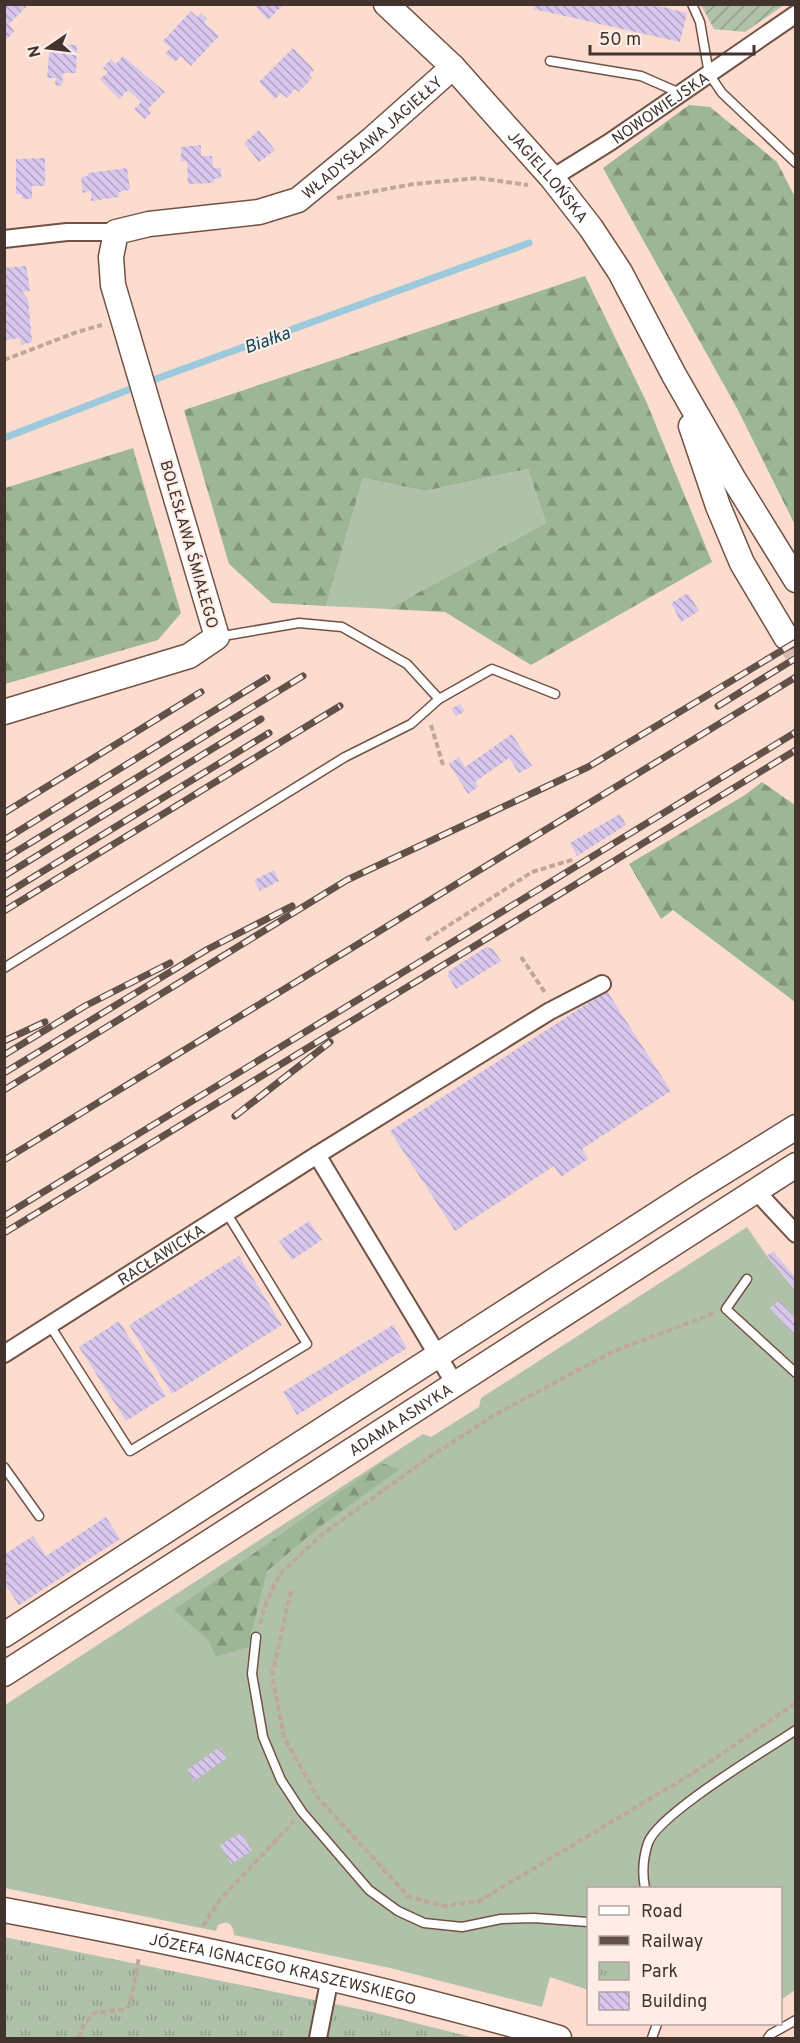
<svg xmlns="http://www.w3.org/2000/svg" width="800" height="2043" font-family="Overpass,sans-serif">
<defs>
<pattern id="forest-firs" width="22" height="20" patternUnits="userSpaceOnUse" patternTransform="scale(1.5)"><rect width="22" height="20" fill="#9db695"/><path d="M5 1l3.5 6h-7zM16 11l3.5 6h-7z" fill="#82957a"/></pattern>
<pattern id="park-tufts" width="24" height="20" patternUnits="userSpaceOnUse" patternTransform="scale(1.5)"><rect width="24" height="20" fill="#afc2a9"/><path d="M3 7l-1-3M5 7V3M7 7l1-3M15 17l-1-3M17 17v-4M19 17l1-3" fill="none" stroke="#909e8a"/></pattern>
<pattern id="garden-furrows" width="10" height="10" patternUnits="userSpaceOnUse" patternTransform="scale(1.5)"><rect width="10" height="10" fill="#afc2a9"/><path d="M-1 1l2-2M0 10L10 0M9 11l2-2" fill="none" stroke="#909e8a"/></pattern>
<pattern id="building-back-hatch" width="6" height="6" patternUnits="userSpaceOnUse" patternTransform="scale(1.5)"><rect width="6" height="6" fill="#d8c7ed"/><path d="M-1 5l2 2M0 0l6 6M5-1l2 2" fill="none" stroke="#b1a2c0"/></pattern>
</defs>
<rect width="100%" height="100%" fill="#fbdccf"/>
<!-- grass -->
<g fill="#afc2a9">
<path d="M528 469 546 523 388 609 326 606 363 478 425 491Z"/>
<path d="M747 1227 767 1256 795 1290V1990L781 2000 780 1888H588V1990L550 1977 542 2007 390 1968 234 1935C233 1924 228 1919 218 1925L216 1931 5 1888V1705L423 1434 431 1437 479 1407 481 1398Z"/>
</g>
<!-- forest -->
<g fill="url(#forest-firs)">
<path d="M689 105 710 107 777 162 795 197V525L738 410 603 168Z"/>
<path d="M585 276 646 401 712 562 531 665 445 612 388 609 546 523 528 469 425 491 363 478 326 606 272 603 229 564 184 410Z"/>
<path d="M133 448 181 613 158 640 5 684V488Z"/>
<path d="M762 782 795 805V1002L673 910 661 919 629 864 745 795Z"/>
<path d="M381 1463 400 1469 322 1525 267 1571 248 1647 216 1657 208 1640 174 1610Z"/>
</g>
<!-- park -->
<path fill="url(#park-tufts)" d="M4 1937 364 2010 475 2038H5Z"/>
<!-- garden -->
<path fill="url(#garden-furrows)" d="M701 5H784L745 32 714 29Z"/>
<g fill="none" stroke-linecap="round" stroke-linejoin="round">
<!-- stream -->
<path stroke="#9dc9dd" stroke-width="7" d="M4 438 164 376 529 243"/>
</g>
<!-- building -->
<g fill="url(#building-back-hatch)">
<path d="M253 4H284L268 20Z"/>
<path d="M535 4H651L687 13 680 42 534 9Z"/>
<path d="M4 5H28L9 24 14 31 4 42Z"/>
<path d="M191 11 197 17 201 13 207 19 204 23 219 36 191 66 181 56 175 62 165 53 171 48 163 41Z"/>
<path d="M50 44 77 45 76 73H63L62 86 55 85 56 78H47Z"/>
<path d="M293 48 314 70 309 75 312 78 299 92 295 89 287 98 281 93 275 99 259 82Z"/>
<path d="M123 56 165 92 148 109 151 113 145 119 134 109 141 102 128 90 119 99 100 79 108 72 103 68 111 59 116 64Z"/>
<path d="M259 130 275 150 259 162 244 143Z"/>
<path d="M201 145V156H212L213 168H221V178L214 179 213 183 188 184 187 161H181V147Z"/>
<path d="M45 158V186H32V199H22L21 194H16V159Z"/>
<path d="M127 168 130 190 119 192V197L91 201V191L83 193 81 177 88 176V173Z"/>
<path d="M26 266 30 291 22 292 28 299 32 342 21 345 20 338 5 340 4 268Z"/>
<path d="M688 593 699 611 681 622 671 603Z"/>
<path d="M460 704 465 711 456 716 451 709Z"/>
<path d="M512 734 532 766 519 773 509 758 475 782 478 787 468 794 449 764 459 757 465 767Z"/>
<path d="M620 814 626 825 577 856 570 843Z"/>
<path d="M274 870 279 881 260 891 254 880Z"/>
<path d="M486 947 493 949 501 961 456 989 448 976 449 971Z"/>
<path d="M607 991 671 1091 582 1149 588 1159 568 1172 561 1177 554 1166 455 1231 390 1131Z"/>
<path d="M309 1221 322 1240 292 1260 279 1241Z"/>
<path d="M773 1251 796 1278V1290L767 1256Z"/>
<path d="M239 1256 282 1325 172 1394 129 1325Z"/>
<path d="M779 1300 796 1319V1337L770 1308Z"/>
<path d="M119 1321 166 1396 126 1421 79 1347Z"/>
<path d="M393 1325 407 1348 297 1415 283 1392Z"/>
<path d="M106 1517 120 1539 19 1605 4 1583 7 1581 5 1577V1554L33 1536 46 1556Z"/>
<path d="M220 1747 227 1758 194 1781 187 1770Z"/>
<path d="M241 1833 252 1851 231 1864 220 1845Z"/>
</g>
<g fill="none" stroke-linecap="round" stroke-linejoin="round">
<!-- secondary-tunnel -->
<path stroke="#d6baaf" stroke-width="24" stroke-dasharray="24 12" stroke-linecap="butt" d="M786 637 796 653"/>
<defs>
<g id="lane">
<path d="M692 4 700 22 709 74 722 93 796 163"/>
<path d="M550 61 641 76 680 93"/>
<path d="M439 699 492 669 555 694"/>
<path d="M4 968 345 757 411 724 439 699 407 664 342 627 299 623 217 637"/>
<path d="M747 1279 726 1309 796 1373"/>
<path d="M49 1324 130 1451 307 1344 226 1212"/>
<path d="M4 1467 39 1516"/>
<path d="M256 1637 252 1674 263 1737 281 1780 302 1812 369 1890 398 1911 424 1923 462 1927 501 1919 534 1918 588 1922"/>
<path d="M645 1888C642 1873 643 1858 648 1843 658 1814 766 1750 796 1730"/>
<path d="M652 2038 657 2024"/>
<path d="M768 2038 771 2034 796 2020"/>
</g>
<g id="street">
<path id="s1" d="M552 178 610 142 796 14"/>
<path d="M4 239 67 232H116"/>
<path d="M317 1155 455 1384"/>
<path d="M756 1191 796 1234"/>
<path id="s2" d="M4 1354 317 1155 550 1011 602 984"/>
<path d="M318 2038 330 1977"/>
</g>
<g id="secondary">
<path id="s3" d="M386 4 453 67 552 178 591 228 620 272 674 375 733 478 796 580"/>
<path d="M691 426 718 506 742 563 786 637"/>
<path id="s4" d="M4 712 189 656 217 637 113 285 111 257 116 232 149 224 259 212 298 200 371 140 453 67"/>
<path d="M4 1635 696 1189 796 1127"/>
<path id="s5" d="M4 1674 796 1165"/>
<path id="s6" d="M4 1910C191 1945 377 1985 559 2038"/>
</g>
</defs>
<!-- lane casing -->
<use href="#lane" stroke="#725244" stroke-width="11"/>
<!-- street casing -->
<use href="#street" stroke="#725244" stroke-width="20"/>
<!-- secondary casing -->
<use href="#secondary" stroke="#725244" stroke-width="27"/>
<!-- path -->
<g stroke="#c0a79c" stroke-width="4" stroke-dasharray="6 3" stroke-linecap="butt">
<path d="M337 198 414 184 478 178 528 185"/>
<path d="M4 360 77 332 102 325"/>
<path d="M431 725 443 765"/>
<path d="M426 940 532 872 575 859"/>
<path d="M521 957 546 994"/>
<path d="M291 1591 272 1675 284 1737 318 1798 409 1897 445 1906 479 1901 695 1772 796 1703"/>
<path d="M260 1624 266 1603 280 1574 320 1536 431 1456 498 1413 614 1351 715 1313"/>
<path d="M203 1926 219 1901 294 1821"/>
<path d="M79 2038 83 2026 94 2013 126 2009 130 2005 139 1957"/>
</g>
<!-- lane -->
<use href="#lane" stroke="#fff" stroke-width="8"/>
<!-- street -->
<use href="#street" stroke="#fff" stroke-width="16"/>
<!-- secondary -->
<use href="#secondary" stroke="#fff" stroke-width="24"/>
<defs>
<g id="rail">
<path d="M718 706 796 658"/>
<path d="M4 813 201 692"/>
<path d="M4 840 267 678"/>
<path d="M4 859 303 676"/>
<path d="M4 876 261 719"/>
<path d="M4 895 269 733"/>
<path d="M4 911 340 706"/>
<path d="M4 1041 45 1022"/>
<path d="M4 1055 85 1006 170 963"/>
<path d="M4 1073 208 949 292 906"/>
<path d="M4 1090 347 880 588 767 796 642"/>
<path d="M235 1116 330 1042"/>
<path d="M4 1160 796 677"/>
<path d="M4 1216 796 732"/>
<path d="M4 1233 796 750"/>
</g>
</defs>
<!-- rail casing -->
<use href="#rail" stroke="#615149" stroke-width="7"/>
<!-- rail -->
<use href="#rail" stroke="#fdede6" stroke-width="4.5" stroke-dasharray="14" stroke-linecap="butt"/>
</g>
<g text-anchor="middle" stroke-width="4.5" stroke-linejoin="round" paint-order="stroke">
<!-- street labels -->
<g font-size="16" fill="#42342d" stroke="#fdede6">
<text dy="6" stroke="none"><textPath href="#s1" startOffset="129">NOWOWIEJSKA</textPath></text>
<text dy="6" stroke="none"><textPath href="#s4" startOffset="930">WŁADYSŁAWA JAGIEŁŁY</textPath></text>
<text dy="6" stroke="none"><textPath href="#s3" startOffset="237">JAGIELLOŃSKA</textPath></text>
<text transform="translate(190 544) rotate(74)" y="6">BOLESŁAWA ŚMIAŁEGO</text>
<text dy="6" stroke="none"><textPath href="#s2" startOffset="186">RACŁAWICKA</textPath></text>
<text dy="6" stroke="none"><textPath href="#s5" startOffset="471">ADAMA ASNYKA</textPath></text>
<text dy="6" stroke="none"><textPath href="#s6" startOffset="285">JÓZEFA IGNACEGO KRASZEWSKIEGO</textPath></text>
</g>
<!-- water labels -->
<g font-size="18" font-style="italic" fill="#0a475c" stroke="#fdede6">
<text transform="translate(267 340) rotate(-20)" y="6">Białka</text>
</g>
</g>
<!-- border -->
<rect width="800" height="2043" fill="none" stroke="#42342d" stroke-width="12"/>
<!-- legend -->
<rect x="587" y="1887" width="195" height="138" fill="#fdede6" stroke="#b2a39c" stroke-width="1.5"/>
<rect x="599" y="1906" width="30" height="9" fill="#ffffff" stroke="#b2a39c" stroke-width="1.5"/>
<text x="641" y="1917" font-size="18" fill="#42342d">Road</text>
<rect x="599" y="1936" width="30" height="9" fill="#615149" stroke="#b2a39c" stroke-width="1.5"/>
<text x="641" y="1947" font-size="18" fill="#42342d">Railway</text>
<rect x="599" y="1962" width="30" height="18" fill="url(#park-tufts)" stroke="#b2a39c" stroke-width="1.5"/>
<text x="641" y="1977" font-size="18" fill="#42342d">Park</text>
<rect x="599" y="1992" width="30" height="18" fill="url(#building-back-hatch)" stroke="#b2a39c" stroke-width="1.5"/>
<text x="641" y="2007" font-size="18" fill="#42342d">Building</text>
<!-- north arrow -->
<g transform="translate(48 48) rotate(256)" stroke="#fdede6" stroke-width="4.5" paint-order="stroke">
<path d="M0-4.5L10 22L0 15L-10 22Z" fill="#42342d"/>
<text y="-9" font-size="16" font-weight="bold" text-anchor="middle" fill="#42342d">N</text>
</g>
<!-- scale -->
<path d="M590 45v9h164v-9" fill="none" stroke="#42342d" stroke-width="3"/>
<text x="599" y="45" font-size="18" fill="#42342d" stroke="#fdede6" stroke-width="4.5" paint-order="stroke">50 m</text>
</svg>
